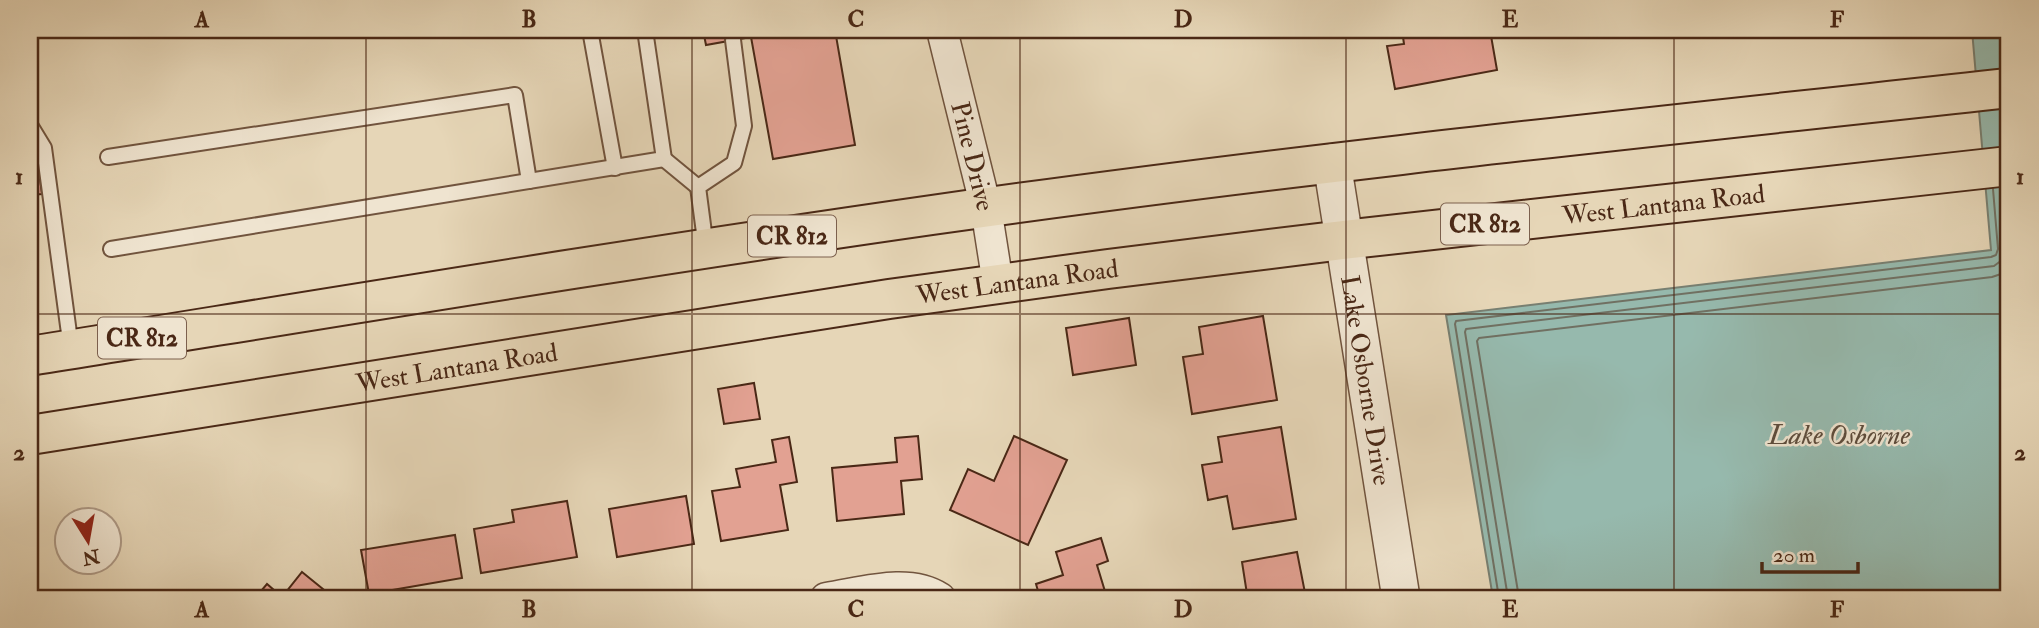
<svg xmlns="http://www.w3.org/2000/svg" width="2039" height="628" font-family="'IM FELL Double Pica',serif">
<rect width="100%" height="100%" fill="#e6d6b7"/>
<filter id="stains"><feTurbulence type="fractalNoise" baseFrequency=".00286" numOctaves="4"/><feColorMatrix values="0 0 0 0 .2 0 0 0 0 .09 0 0 0 0 .02 0 0 0 .5 -.17"/></filter>
<radialGradient id="worn" r=".72"><stop offset=".6" stop-color="#630" stop-opacity="0"/><stop offset="1" stop-color="#630" stop-opacity=".3"/></radialGradient>
<!-- water -->
<path fill="#96b9ad" stroke="#787f71" stroke-width="2" d="M1972 30H2009V598H1493L1446 315 1991 250Z"/>
<g fill="none" stroke-linecap="round" stroke-linejoin="round">
<!-- shore -->
<g stroke="#707062" stroke-width="2">
<path d="M1499 598 1455 324 1456 321 1991 257 1996 255 1998 249 1993 189"/>
<path d="M1508 598 1465 332 1466 329 1994 266 2002 260 2007 250 2002 188"/>
<path d="M1519 598 1477 341 1479 338 1992 277 2001 274 2009 268"/>
</g>
</g>
<!-- building -->
<g fill="#e2a192" stroke="#4a2816" stroke-width="2">
<path d="M703 30H835L855 145 773 159 751 37 706 45Z"/>
<path d="M1402 30H1490L1497 70 1395 89 1387 46 1404 44Z"/>
<path d="M36 149 42 194 30 195V150Z"/>
<path d="M1263 316 1277 400 1192 414 1183 357 1203 354 1199 327Z"/>
<path d="M1129 318 1136 365 1073 375 1066 328Z"/>
<path d="M754 383 760 419 724 424 718 389Z"/>
<path d="M1281 427 1296 519 1233 529 1227 496 1208 500 1202 465 1222 462 1218 437Z"/>
<path d="M918 436 922 479 901 481 904 514 837 521 832 468 897 462 895 438Z"/>
<path d="M1014 436 1067 460 1028 545 950 510 968 469 994 481Z"/>
<path d="M789 437 797 482 780 485 788 530 721 541 712 491 740 487 736 469 776 462 772 440Z"/>
<path d="M686 496 694 544 617 557 609 509Z"/>
<path d="M567 501 577 557 481 573 474 529 514 522 512 510Z"/>
<path d="M455 535 462 578 369 594 361 550Z"/>
<path d="M1101 538 1108 561 1097 565 1107 598H1040L1036 584 1063 575 1056 552Z"/>
<path d="M1297 552 1306 598H1228L1247 594 1242 562Z"/>
<path d="M302 572 334 598H255L267 584 282 597Z"/>
</g>
<g fill="none" stroke-linecap="round" stroke-linejoin="round">
<defs>
<g id="service">
<path d="M590 30 615 168"/>
<path d="M30 125 44 148 71 348"/>
<path d="M108 157 515 95 529 181"/>
<path d="M664 159 698 187"/>
<path d="M706 248 698 187 734 163 744 126 733 40"/>
<path d="M111 249 664 159 645 30"/>
</g>
<g id="minor">
<path id="s1" d="M942 30 986 208 998 284"/>
<path d="M826 598C861 593 908 577 940 598"/>
</g>
<g id="tertiary">
<path id="s2" d="M1332 163 1401 598"/>
</g>
<g id="primary">
<path d="M30 356C330 308 631 258 932 215 1290 164 1650 127 2009 88"/>
<path id="s3" d="M30 435 889 299 1108 269 1343 240 2009 166"/>
</g>
</defs>
<!-- service casing -->
<use href="#service" stroke="#71543e" stroke-width="18"/>
<!-- minor casing -->
<use href="#minor" stroke="#71543e" stroke-width="33"/>
<!-- tertiary casing -->
<use href="#tertiary" stroke="#71543e" stroke-width="40"/>
<!-- primary casing -->
<use href="#primary" stroke="#4a2816" stroke-width="42"/>
<!-- service -->
<use href="#service" stroke="#efe4d0" stroke-width="14"/>
<!-- minor -->
<use href="#minor" stroke="#efe4d0" stroke-width="30"/>
<!-- tertiary -->
<use href="#tertiary" stroke="#efe4d0" stroke-width="37"/>
<!-- primary -->
<use href="#primary" stroke="#e6d6b7" stroke-width="38"/>
</g>
<!-- grid -->
<path fill="none" stroke="#4a2816" stroke-width="2" stroke-opacity="0.55" d="M366 30V598M692 30V598M1020 30V598M1346 30V598M1674 30V598M30 314H2009"/>
<g text-anchor="middle" stroke-width="5" stroke-linejoin="round" paint-order="stroke">
<!-- shield labels -->
<g fill="#efe4d0" stroke="#7c604e" stroke-width="2">
<rect x="1441" y="203.5" width="88" height="41" rx="5"/>
<rect x="748" y="215.5" width="88" height="41" rx="5"/>
<rect x="98" y="317.5" width="88" height="41" rx="5"/>
</g>
<g font-size="24" font-weight="bold" fill="#4a2816">
<text x="1485" y="232">CR 812</text>
<text x="792" y="244">CR 812</text>
<text x="142" y="346">CR 812</text>
</g>
<!-- street labels -->
<g font-size="26" fill="#4a2816" stroke="#efe4d0">
<text dy="9" stroke="none"><textPath href="#s1" startOffset="130">Pine Drive</textPath></text>
<text dy="9" stroke="none"><textPath href="#s3" startOffset="1650">West Lantana Road</textPath></text>
<text dy="9" stroke="none"><textPath href="#s3" startOffset="999">West Lantana Road</textPath></text>
<text dy="9" stroke="none"><textPath href="#s3" startOffset="432">West Lantana Road</textPath></text>
<text dy="9" stroke="none"><textPath href="#s2" startOffset="220">Lake Osborne Drive</textPath></text>
</g>
<!-- water labels -->
<g font-size="28" font-style="italic" fill="#5d4c3c" stroke="#efe4d0">
<text x="1839" y="444">Lake Osborne</text>
</g>
</g>
<!-- margin -->
<rect width="2039" height="628" fill="none" stroke="#e6d6b7" stroke-width="77"/>
<!-- north arrow -->
<g transform="translate(88 541) rotate(169)"><circle r="33" fill="#efe4d0" stroke="#ad9986" stroke-width="2"/>
<path d="M0-5L12 26L0 18L-12 26Z" fill="#8f2418"/>
<text y="-10" font-size="19" font-weight="bold" text-anchor="middle" fill="#4a2816">N</text>
</g>
<!-- scale -->
<path d="M1762 562v10h96v-10" fill="none" stroke="#4a2816" stroke-width="3.5"/>
<text x="1773" y="562" font-size="21" fill="#4a2816" stroke="#efe4d0" stroke-width="5" paint-order="stroke">20 m</text>
<rect x="38" y="38" width="1962" height="552" fill="none" stroke="#4a2816" stroke-width="2.5"/>
<g font-size="23" text-anchor="middle" font-weight="bold" fill="#4a2816">
<text x="202" y="27">A</text>
<text x="529" y="27">B</text>
<text x="856" y="27">C</text>
<text x="1183" y="27">D</text>
<text x="1510" y="27">E</text>
<text x="1837" y="27">F</text>
<text x="19" y="184">1</text>
<text x="2020" y="184">1</text>
<text x="19" y="460">2</text>
<text x="2020" y="460">2</text>
<text x="202" y="617">A</text>
<text x="529" y="617">B</text>
<text x="856" y="617">C</text>
<text x="1183" y="617">D</text>
<text x="1510" y="617">E</text>
<text x="1837" y="617">F</text>
</g>
<rect width="100%" height="100%" filter="url(#stains)"/>
<rect width="100%" height="100%" fill="url(#worn)"/>
</svg>
